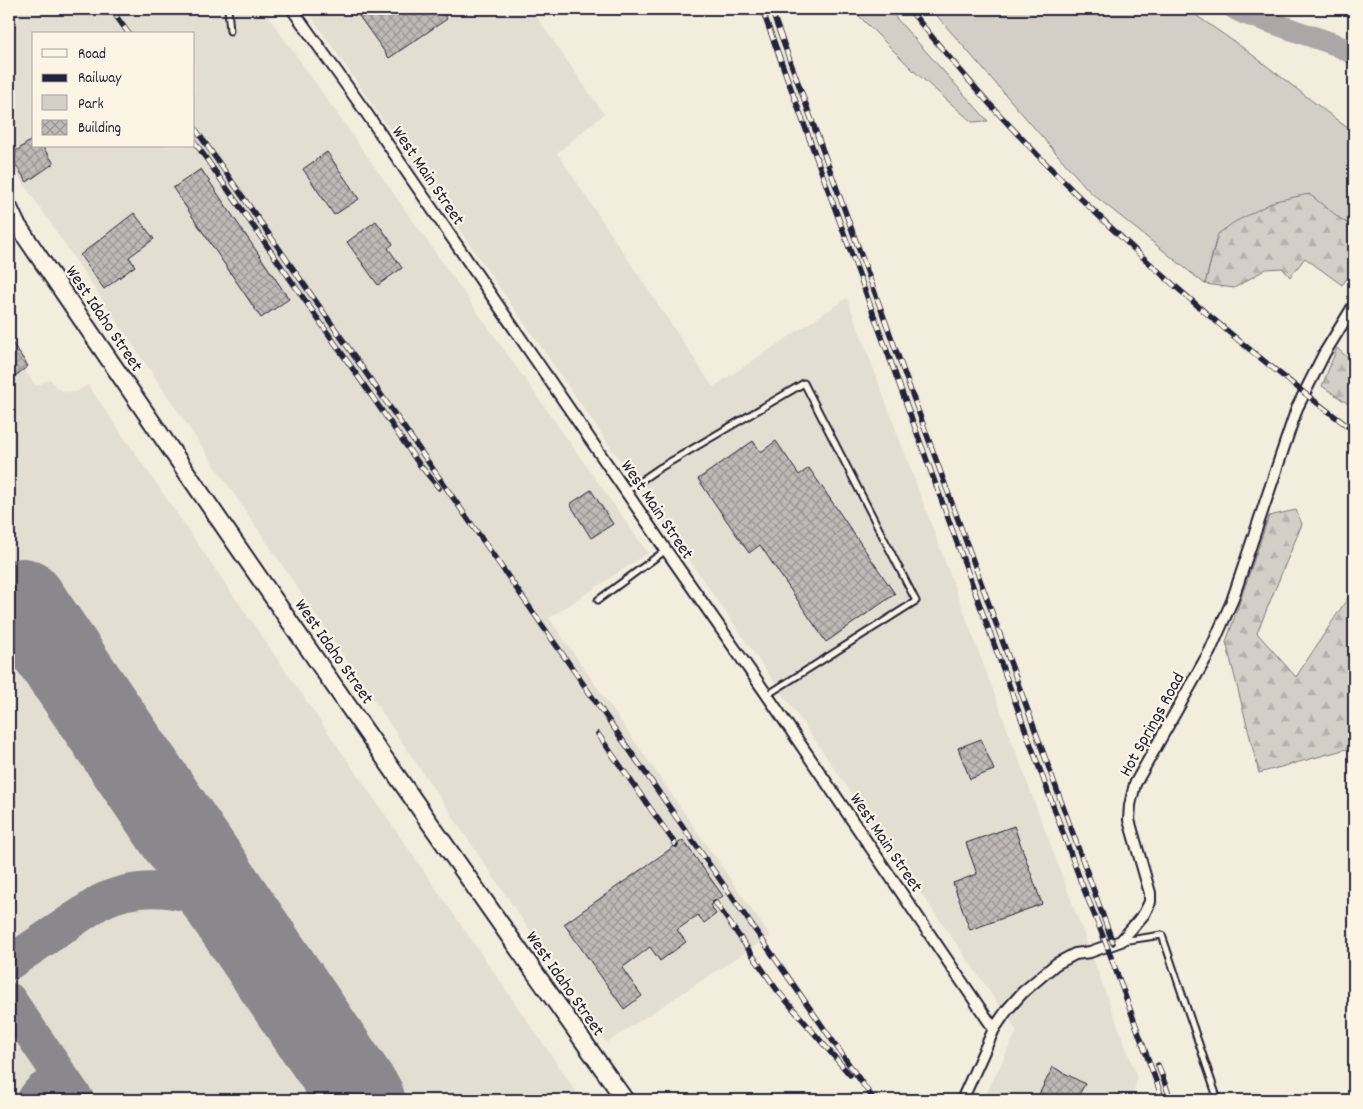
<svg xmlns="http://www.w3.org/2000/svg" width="1363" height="1109" font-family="Dekko,sans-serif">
<defs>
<pattern id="forest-firs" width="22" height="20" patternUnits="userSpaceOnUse" patternTransform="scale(1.25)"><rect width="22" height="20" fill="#d4cfc6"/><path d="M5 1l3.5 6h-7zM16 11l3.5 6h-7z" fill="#b6b1ab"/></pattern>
<pattern id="building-cross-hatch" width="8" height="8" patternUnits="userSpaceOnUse" patternTransform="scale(1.25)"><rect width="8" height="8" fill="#bfbab6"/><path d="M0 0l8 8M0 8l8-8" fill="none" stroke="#9b9795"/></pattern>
</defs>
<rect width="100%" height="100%" fill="#f3edde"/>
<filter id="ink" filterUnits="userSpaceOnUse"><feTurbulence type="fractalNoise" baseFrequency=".02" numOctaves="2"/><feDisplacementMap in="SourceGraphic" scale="10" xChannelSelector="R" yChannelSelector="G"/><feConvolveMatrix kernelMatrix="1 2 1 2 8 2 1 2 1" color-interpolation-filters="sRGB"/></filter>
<g filter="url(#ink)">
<!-- built -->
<g fill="#e3ded2" fill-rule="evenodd">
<path d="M9 9H263L648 553 549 618 770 936 606 1043 9 162ZM34 34H194V146H34Z"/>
<path d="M306 9H531L604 114 557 153 713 387 847 298 1137 1077 1132 1100H983L1017 1031Z"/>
<path d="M24 369 36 386 50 379 57 388 63 391 76 392 88 385 582 1100H9V375L10 374 14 376Z"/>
</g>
<!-- green -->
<g fill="#d4cfc6" stroke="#7b7880">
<path d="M852 9H888L988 121 972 122 915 72Z"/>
<path d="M931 9H1187L1246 50 1354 133V229L1346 222 1216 239 1205 284 1090 192Z"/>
</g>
<!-- forest -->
<g fill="url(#forest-firs)" stroke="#7b7880">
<path d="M1309 194 1354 229V269L1342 285 1305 258 1290 277 1282 268 1266 269 1234 288 1205 284 1218 234 1233 223 1275 201Z"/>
<path d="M1337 348 1354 363V408L1322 386Z"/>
<path d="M1296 510 1302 524 1257 633 1296 677 1351 593 1354 595V747L1259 773 1226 642 1269 516Z"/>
</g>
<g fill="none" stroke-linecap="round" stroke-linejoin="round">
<!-- river -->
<path stroke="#aca7a6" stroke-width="22" d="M1235 9 1243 13 1334 44 1354 54"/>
<!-- taxiway -->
<g stroke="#8a888c" stroke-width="35">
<path d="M9 963 100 902C138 883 188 886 221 912 236 924 247 938 259 951"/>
<path d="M9 1000 77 1100"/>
<path d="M34 1100C44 1083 56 1082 72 1093"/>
</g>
<!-- runway -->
<path stroke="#8a888c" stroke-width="86" d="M22 601 362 1100"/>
</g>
<!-- building -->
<g fill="url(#building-cross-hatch)" stroke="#22223b">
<path d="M354 9H440L447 19 389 58Z"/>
<path d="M34 138V146H42L54 163 27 182 9 156Z"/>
<path d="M327 152 359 199 334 215 303 169Z"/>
<path d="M201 169 289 299 261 318 173 188Z"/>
<path d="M134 213 154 239 129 257 135 266 104 289 80 255Z"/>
<path d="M376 221 393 244 388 248 402 268 378 285 347 242Z"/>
<path d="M9 338 28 366 14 377 9 369Z"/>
<path d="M753 441 761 452 776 441 799 475 809 468 895 594 826 642 760 545 749 553 698 479Z"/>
<path d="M591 490 613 524 591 538 570 504Z"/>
<path d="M981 739 994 770 970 779 958 748Z"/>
<path d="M1014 826 1042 904 970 930 953 883 977 874 966 843Z"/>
<path d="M683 840 723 896 710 905 716 914 704 923 698 915 677 930 686 942 660 961 650 947 622 968 642 996 624 1009 564 924Z"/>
<path d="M1053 1067 1085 1084 1076 1100H1036Z"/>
</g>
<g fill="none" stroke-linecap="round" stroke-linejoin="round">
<defs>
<g id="service">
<path d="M228 9 230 31"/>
<path d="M626 491 658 469 804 383 916 601 767 695"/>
<path d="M598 600 666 550"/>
<path d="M1122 941 1162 935 1218 1100"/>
</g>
<g id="minor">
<path d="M292 9 367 114 666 550 767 695 994 1029"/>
<path d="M962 1100 994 1029 1007 1010 1023 992 1056 964 1075 954 1090 952 1121 941 1144 914 1150 902V893L1129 820 1130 805 1135 784 1210 651 1232 601 1297 408 1324 354 1354 305"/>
</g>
<path id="primary" d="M9 208 16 223C216 517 419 810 625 1100"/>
</defs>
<!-- service casing -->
<use href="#service" stroke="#22223b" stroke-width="9"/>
<!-- minor casing -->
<use href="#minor" stroke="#22223b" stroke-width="14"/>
<!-- primary casing -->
<use href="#primary" stroke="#22223b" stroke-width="20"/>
<!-- service -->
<use href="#service" stroke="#fcf5e5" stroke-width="5"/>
<!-- minor -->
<use href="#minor" stroke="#fcf5e5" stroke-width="10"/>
<!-- primary -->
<use href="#primary" stroke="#fcf5e5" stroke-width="16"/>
<defs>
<g id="rail">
<path d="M111 9 129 34"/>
<path d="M762 9 1081 882 1107 946 1163 1100"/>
<path d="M771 9 1113 943"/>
<path d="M909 9C941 48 974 88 1010 126 1115 239 1231 339 1354 431"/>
<path d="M194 127 874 1100"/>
<path d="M194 141 419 464 439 488"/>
<path d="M598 734 676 845"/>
<path d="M715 902 777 990 850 1075"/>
<path d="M1158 1065 1171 1100"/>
</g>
</defs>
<!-- rail casing -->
<use href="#rail" stroke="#22223b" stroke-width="5.5"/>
<!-- rail -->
<use href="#rail" stroke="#fcf5e5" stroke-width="4" stroke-dasharray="11" stroke-linecap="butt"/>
</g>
</g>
<g text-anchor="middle" stroke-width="4.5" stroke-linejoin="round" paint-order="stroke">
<!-- street labels -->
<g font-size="18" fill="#22223b" stroke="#fcf5e5">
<text transform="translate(429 175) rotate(56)" y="6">West Main Street</text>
<text transform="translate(105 318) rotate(56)" y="6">West Idaho Street</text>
<text transform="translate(658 509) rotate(56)" y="6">West Main Street</text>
<text transform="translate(335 651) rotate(55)" y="6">West Idaho Street</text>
<text transform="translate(1151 724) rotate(-61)" y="6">Hot Springs Road</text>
<text transform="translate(887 842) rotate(56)" y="6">West Main Street</text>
<text transform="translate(566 983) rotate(55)" y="6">West Idaho Street</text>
</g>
</g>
<!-- margin -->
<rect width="1363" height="1109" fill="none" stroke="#fcf5e5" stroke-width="30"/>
<rect x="15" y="15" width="1333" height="1079" fill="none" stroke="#22223b" stroke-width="2" filter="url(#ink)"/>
<!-- legend -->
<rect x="32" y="32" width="162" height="115" fill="#fcf5e5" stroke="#a5a1a1"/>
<rect x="42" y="49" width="25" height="8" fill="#fcf5e5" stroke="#a5a1a1"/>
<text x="78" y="58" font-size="15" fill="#22223b">Road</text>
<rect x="42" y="74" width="25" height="8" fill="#22223b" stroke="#a5a1a1"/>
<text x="78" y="82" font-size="15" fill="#22223b">Railway</text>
<rect x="42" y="95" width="25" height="15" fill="#d4cfc6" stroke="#a5a1a1"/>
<text x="78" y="108" font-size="15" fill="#22223b">Park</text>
<rect x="42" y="120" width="25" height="15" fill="url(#building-cross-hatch)" stroke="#a5a1a1"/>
<text x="78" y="132" font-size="15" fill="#22223b">Building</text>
</svg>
